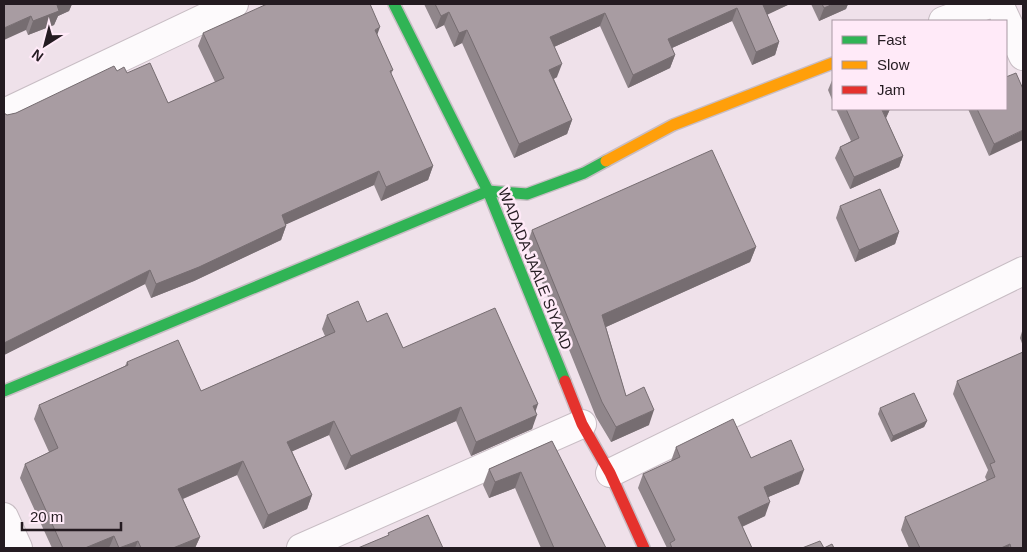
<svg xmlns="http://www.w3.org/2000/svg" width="1027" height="552" font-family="Helvetica,sans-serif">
<rect width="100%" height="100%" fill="#efe1ea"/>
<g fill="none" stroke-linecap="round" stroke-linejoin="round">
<defs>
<g id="street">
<path d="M999 4 1023 56"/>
<path d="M943 21 989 4"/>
<path d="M4 113 234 4"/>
<path d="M610 473 1023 271"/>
<path d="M4 517 18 548"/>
<path d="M301 548 582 424"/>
</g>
<g id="fast">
<path d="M394 4 488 191 565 381"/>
<path d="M4 391 488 191 527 194 584 173 606 161"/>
</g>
<path id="slow" d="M606 161 673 125 833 63"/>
<path id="jam" d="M565 381 582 424 610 473 644 548"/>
</defs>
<!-- street casing -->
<use href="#street" stroke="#c8bdc4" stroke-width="30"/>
<!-- fast casing -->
<use href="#fast" stroke="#c8bdc4" stroke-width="14"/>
<!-- slow casing -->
<use href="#slow" stroke="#c8bdc4" stroke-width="14"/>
<!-- jam casing -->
<use href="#jam" stroke="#c8bdc4" stroke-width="14"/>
<!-- street -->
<use href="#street" stroke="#fdfafc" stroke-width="28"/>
<!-- fast -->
<use href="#fast" stroke="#30b455" stroke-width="11"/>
<!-- slow -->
<use href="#slow" stroke="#ff9f0a" stroke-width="11"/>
<!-- jam -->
<use href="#jam" stroke="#e5322d" stroke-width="11"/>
</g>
<!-- wall -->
<g fill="#90868b">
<path d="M4 4H72L69 11 58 16 54 25 28 35 26 30Z"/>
<path d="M424 4H790L767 14 779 42 775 55 752 65 732 21 672 48 675 55 670 68 628 88 600 26 554 47 557 77 554 79 572 120 567 134 514 158 462 43 454 47 444 25 436 29Z"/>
<path d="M811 4H848L846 9 819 21Z"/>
<path d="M203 33 377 35 393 70 391 74 433 166 428 180 381 201 374 185 286 224V226L281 240 194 281 151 298 145 284 4 355V113L7 115 16 113 117 71 168 103 215 82 198 46Z"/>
<path d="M833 78V102L828 90Z"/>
<path d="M1023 89 989 156 968 109H1006Z"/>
<path d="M836 109H890L886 118 903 156 899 167 850 189 835 158 840 147 851 141Z"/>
<path d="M840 206 899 232 895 244 855 262 836 218Z"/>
<path d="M532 230 756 247 750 262 606 327 626 396 649 425 611 442 596 417 527 245Z"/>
<path d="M327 315 367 322 403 348 536 412 532 429 471 456 456 421 345 470 329 435 292 451 312 495 307 509 263 529 237 475 183 499 200 537 195 548H52L20 478 25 464 49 452 34 419 39 405 125 366 127 362 201 391 325 336 322 329Z"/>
<path d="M1023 328V346L1020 338Z"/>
<path d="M1023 352V548H909L901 530 905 517 987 481 985 477 988 470 953 394 957 381Z"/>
<path d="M880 408 927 421 924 427 891 442 878 414Z"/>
<path d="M552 441 606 548H541L515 488 489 498 483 485 489 469Z"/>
<path d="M676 447 751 458 799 484 768 497 765 516 742 527 752 548H667L638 488 643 474 671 461Z"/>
</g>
<!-- shaded-wall -->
<g fill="#766d71">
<path d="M59 4H72L69 11 58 16 54 25 28 35 33 21Z"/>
<path d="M766 4H790L758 19 763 5Z"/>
<path d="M833 4H848L846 9 819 21 824 8Z"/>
<path d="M737 8 732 21 663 52 668 39Z"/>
<path d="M449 12 444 25 436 29 441 16Z"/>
<path d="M605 13 600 26 545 51 550 37Z"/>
<path d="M31 16 26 30 4 40V28Z"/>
<path d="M380 27 375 41V30Z"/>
<path d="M467 30 462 43 454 47 459 33Z"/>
<path d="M779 42 775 55 752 65 756 52Z"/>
<path d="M675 55 670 68 628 88 633 75Z"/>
<path d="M562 64 557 77 545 83 549 70Z"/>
<path d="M886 109H890L886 118 882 110Z"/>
<path d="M572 120 567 134 514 158 519 144Z"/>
<path d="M1023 130V140L989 156 994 144Z"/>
<path d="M903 156 899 167 850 189 854 177Z"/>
<path d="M433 166 428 180 381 201 386 187Z"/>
<path d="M379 171 374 185 276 229 282 215Z"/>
<path d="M286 226 281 240 194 281 151 298 156 284Z"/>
<path d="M899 232 895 244 855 262 859 250Z"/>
<path d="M756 247 750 262 597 331 602 315Z"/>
<path d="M150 270 145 284 4 355V343Z"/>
<path d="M538 404 534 416 537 415 532 429 471 456 476 442 533 406Z"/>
<path d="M461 407 456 421 345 470 351 456Z"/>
<path d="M654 410 649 425 611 442 616 427Z"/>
<path d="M334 421 329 435 282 456 287 442Z"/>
<path d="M927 421 924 427 891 442 893 436Z"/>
<path d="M243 461 237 475 173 503 178 489Z"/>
<path d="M804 470 799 484 759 501 764 487Z"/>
<path d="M521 472 515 488 489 498 495 482Z"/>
<path d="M312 495 307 509 263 529 268 515Z"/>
<path d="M770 502 765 516 732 531 738 517Z"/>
<path d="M114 536 109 548H85Z"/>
<path d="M200 537 195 548H173Z"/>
<path d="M138 541 135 548H120Z"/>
<path d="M1010 544 1008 548H1001Z"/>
</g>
<!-- building -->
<g fill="#a89ca2" stroke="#766d71">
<path d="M4 4H59L57 5 59 11 33 21 31 16 4 28Z"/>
<path d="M267 4H370L380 27 375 30 393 70 390 71 433 166 386 187 379 171 282 215 286 226 199 267 156 284 150 270 4 343V113L7 115 16 113 114 66 117 71 124 67 127 73 150 63 168 103 224 78 203 33Z"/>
<path d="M435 4H766L763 5 779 42 756 52 737 8 668 39 675 55 633 75 605 13 550 37 562 64 549 70 572 120 519 144 467 30 459 33 449 12 441 16Z"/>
<path d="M822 4H833L824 8Z"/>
<path d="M1016 73 1023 89V130L994 144 977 109H1006V77Z"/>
<path d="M846 109H886L882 110 903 156 854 177 840 147 859 138Z"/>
<path d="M712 150 756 247 602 315 626 396 644 387 654 410 616 427 602 402 532 230Z"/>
<path d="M880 189 899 232 859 250 840 206Z"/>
<path d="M358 301 367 322 387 313 403 348 495 308 538 404 533 406 537 415 476 442 461 407 351 456 334 421 287 442 312 495 268 515 243 461 178 489 200 537 173 548H141L138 541 119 548 114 536 85 548H63L25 464 58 448 39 405 128 365 127 362 178 340 201 391 335 332 327 315Z"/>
<path d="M1023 352V548H1011L1010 544 1001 548H920L905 517 995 477 990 464 995 462 957 381Z"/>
<path d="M914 393 927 421 893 436 880 408Z"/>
<path d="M733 419 751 458 791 440 804 470 764 487 770 502 738 517 752 548H672L670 543 675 540 643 474 680 457 676 447Z"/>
<path d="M552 441 606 548H554L521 472 495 482 489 469Z"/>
<path d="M428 515 443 548H358L389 535 388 533Z"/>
<path d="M820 541 824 548 832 544 834 548H802Z"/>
</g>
<g text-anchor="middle" stroke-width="5" stroke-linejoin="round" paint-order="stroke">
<!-- street labels -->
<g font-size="15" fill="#241b21" stroke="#ffeaf8">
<text transform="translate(535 269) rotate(68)" y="5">WADADA JAALE SIYAAD</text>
</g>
</g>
<!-- border -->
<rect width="1027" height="552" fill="none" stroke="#241b21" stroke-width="10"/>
<!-- legend -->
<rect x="832" y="20" width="175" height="90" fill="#ffeaf8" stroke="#a797a2"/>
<rect x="842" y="36" width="25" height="8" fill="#30b455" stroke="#a797a2"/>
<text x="877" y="45" font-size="15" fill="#241b21">Fast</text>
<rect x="842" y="61" width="25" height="8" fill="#ff9f0a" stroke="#a797a2"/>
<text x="877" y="70" font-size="15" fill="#241b21">Slow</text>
<rect x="842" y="86" width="25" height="8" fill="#e5322d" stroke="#a797a2"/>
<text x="877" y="95" font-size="15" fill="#241b21">Jam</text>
<!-- north arrow -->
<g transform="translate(45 45) rotate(216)" stroke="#ffeaf8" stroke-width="4" paint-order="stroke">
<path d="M0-4L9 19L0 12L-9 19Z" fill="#241b21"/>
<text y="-8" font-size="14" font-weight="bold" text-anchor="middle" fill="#241b21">N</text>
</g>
<!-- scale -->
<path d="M22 522v8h99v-8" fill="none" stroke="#241b21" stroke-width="2.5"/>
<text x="30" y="522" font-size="15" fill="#241b21" stroke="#ffeaf8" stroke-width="4" paint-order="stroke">20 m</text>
</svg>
